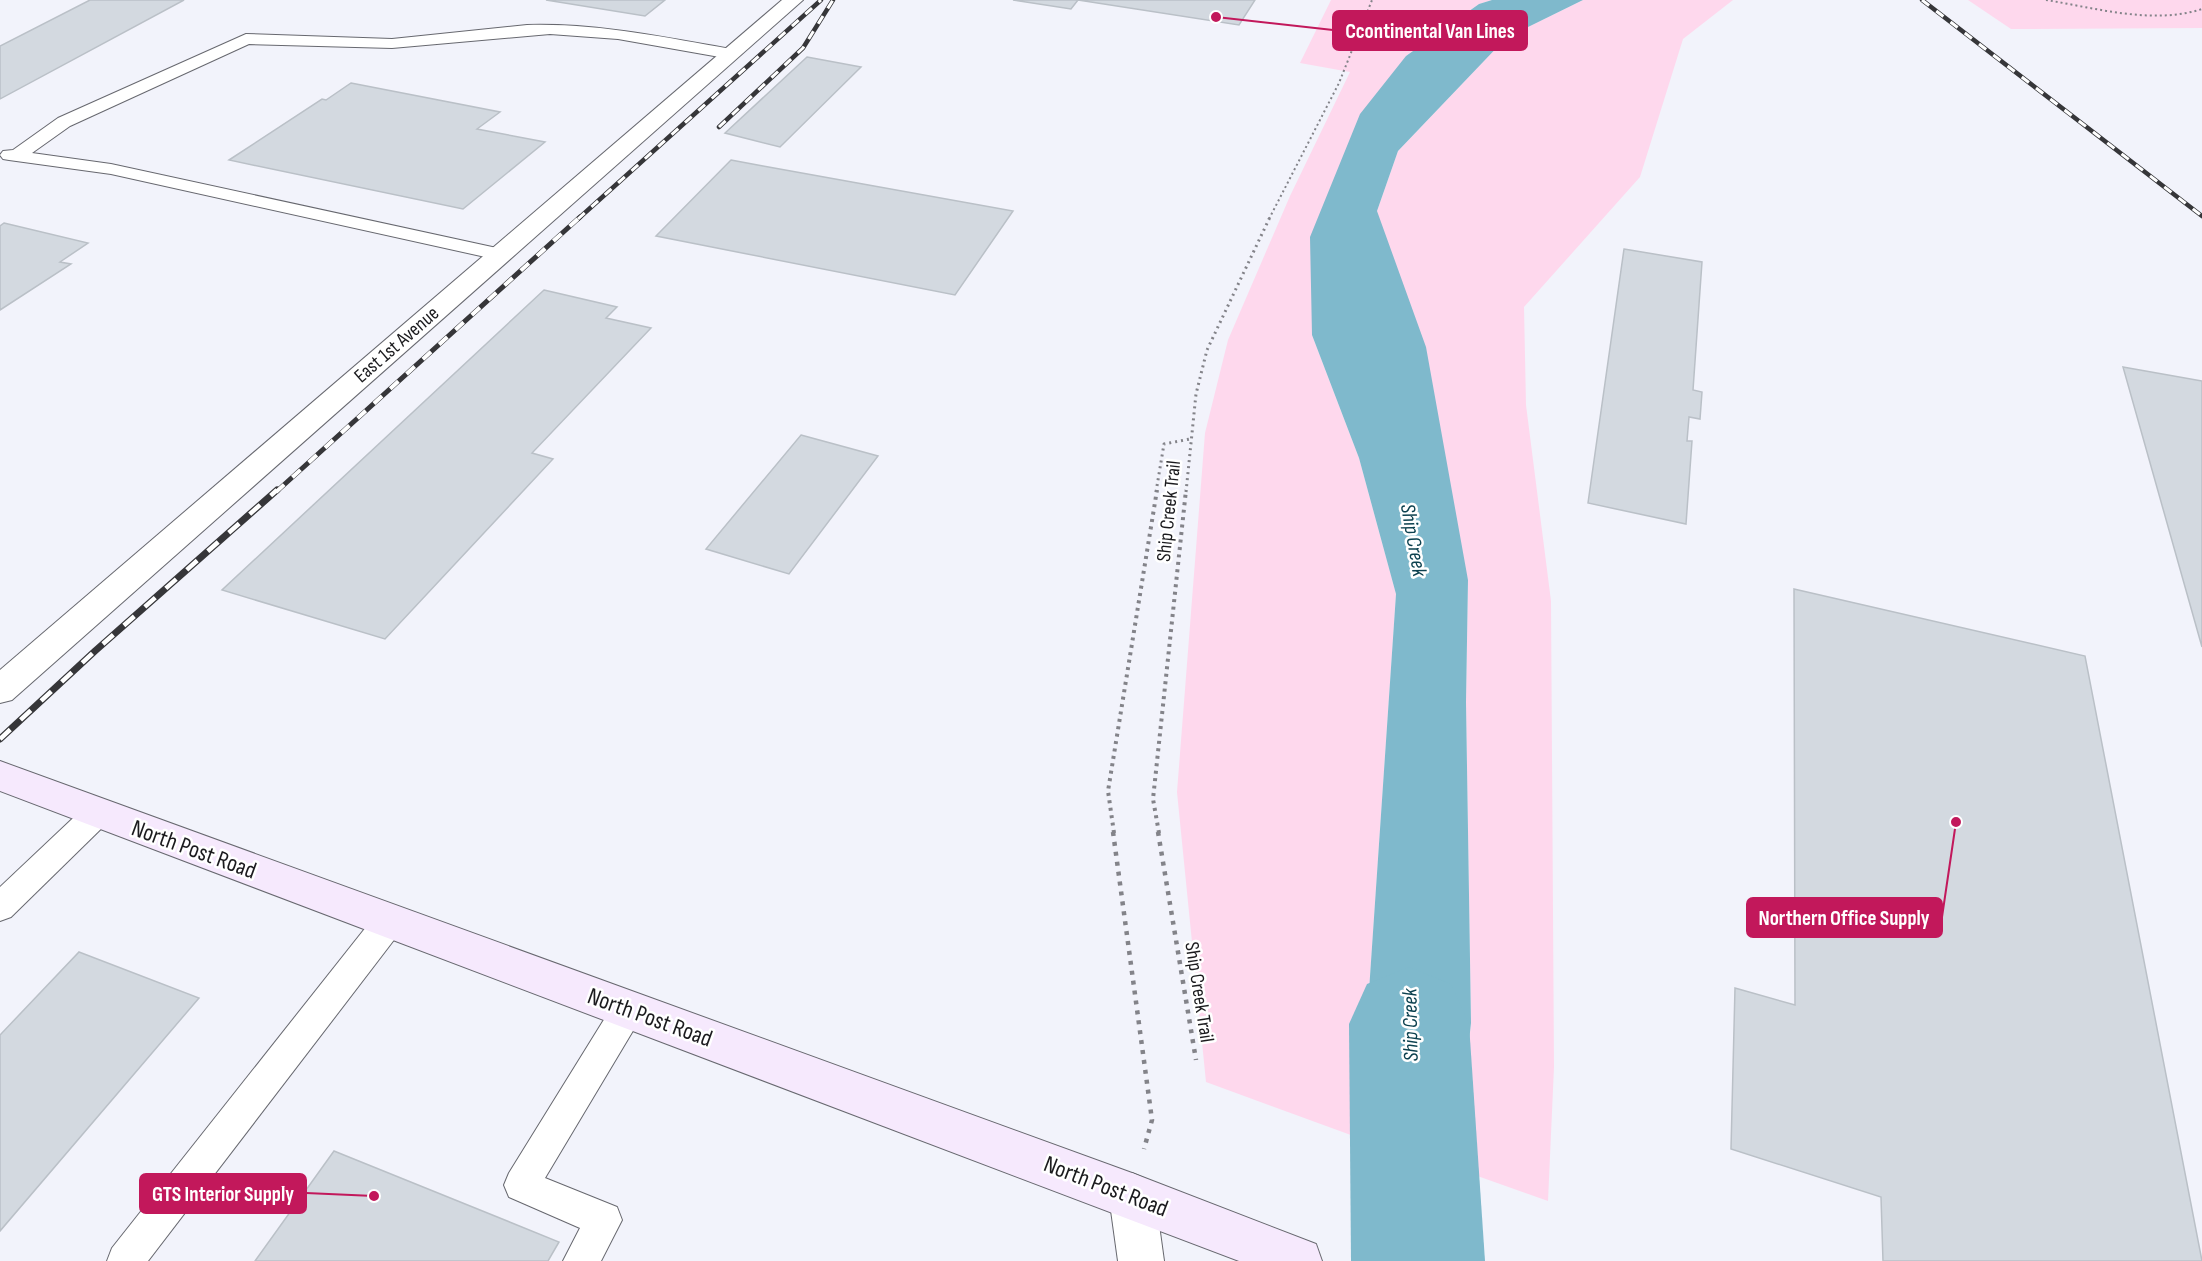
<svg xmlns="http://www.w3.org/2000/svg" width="2202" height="1261" font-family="'Sofia Sans Condensed',sans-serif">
<rect width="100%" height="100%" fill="#f2f3fb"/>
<!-- green -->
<g fill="#fed8ed">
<path d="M1331 0H1492L1479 4 1406 56 1312 335 1359 458 1396 594 1359 1138 1206 1082 1177 792 1205 433 1228 340 1290 196 1350 72 1300 63Z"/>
<path d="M1583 0H1733L1683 39 1640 177 1524 307 1526 405 1551 601 1554 1067 1548 1201 1455 1168 1471 1023 1466 702 1468 580 1377 211 1398 151 1506 38Z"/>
<path d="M1968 0H2202V28L2011 29Z"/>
</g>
<!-- water -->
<path fill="#7fb9cc" d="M1492 0H1583L1506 38 1398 151 1377 211 1426 347 1468 580 1466 702 1471 1023 1455 1168 1359 1138 1396 594 1359 458 1312 335 1310 237 1360 114 1406 56 1479 4Z"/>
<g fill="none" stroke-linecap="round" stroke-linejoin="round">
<!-- river -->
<path fill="#7fb9cc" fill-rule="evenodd" d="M1409 967 1451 984 1469 1024 1485 1261H1351L1349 1024 1367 984Z"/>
</g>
<!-- building -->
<g fill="#d3d9e0" stroke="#bac0c7" stroke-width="1.5">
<path d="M90 0H184L0 99V46Z"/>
<path d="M546 0H665L645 16Z"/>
<path d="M1013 0H1255L1239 25 1078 0 1071 9Z"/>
<path d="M807 57 861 67 780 147 725 133Z"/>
<path d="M351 83 500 112 477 129 545 142 463 209 229 160 322 99 326 100Z"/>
<path d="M731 160 763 166 1013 211 955 295 656 236Z"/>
<path d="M4 223 88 243 60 262 71 264 0 310V226Z"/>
<path d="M1624 249 1702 262 1693 390 1702 392 1700 419 1689 417 1687 441H1692L1686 524 1588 503Z"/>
<path d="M544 290 617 307 606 318 651 328 532 453 553 459 385 639 222 590Z"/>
<path d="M2123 367 2202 381V647Z"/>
<path d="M801 435 878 456 789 574 706 549Z"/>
<path d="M1794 589 2085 656 2202 1261H1883L1881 1197 1731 1149 1735 988 1795 1005Z"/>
<path d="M79 952 199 998 0 1231V1035Z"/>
<path d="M334 1151 559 1242 548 1261H255Z"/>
</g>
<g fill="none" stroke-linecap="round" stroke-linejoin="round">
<defs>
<g id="lane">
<path d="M527 25C596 23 663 37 731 49L739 54 731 59 618 39 550 34 392 48 249 44 70 126 32 153 111 164 506 250 509 254 506 258 499 260 111 174 9 160 3 159 0 155 3 151 13 150 58 118 246 34 392 39Z"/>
<path d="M98 801 108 804 112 813 108 822 11 917 0 921V887L88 804Z"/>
<path d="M389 908 400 912 404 922 400 932 148 1261H107L112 1248 378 912Z"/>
<path d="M629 993 640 997 645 1008 640 1019 545 1178 617 1207 622 1220 601 1261H563L580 1228 509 1197 504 1185 509 1173 618 997Z"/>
</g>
<g id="street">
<path d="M782 0H803L12 700 0 703V670Z"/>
<path d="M1132 1173 1148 1180 1155 1196 1164 1261H1118L1109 1196 1116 1180Z"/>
</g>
<path id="secondary" d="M0 761 1132 1173 1316 1244 1322 1261H1239L0 791Z"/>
</defs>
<!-- lane casing -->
<use href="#lane" stroke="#67686f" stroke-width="2"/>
<!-- street casing -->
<use href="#street" stroke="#67686f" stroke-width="2"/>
<!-- secondary casing -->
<use href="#secondary" stroke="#67686f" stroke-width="2"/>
<!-- path-far3 -->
<g stroke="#838389" stroke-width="2" stroke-dasharray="2 3" stroke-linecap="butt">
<path d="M2046 0C2096 8 2153 25 2202 9"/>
<path d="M1269 219 1339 83 1372 0"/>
</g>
<!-- path-far2 -->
<g stroke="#838389" stroke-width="3" stroke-dasharray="2 4" stroke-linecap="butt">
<path d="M1156 492 1164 444 1190 439"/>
<path d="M1186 492 1196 394 1207 350 1270 217"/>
</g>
<!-- path-far1 -->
<g stroke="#838389" stroke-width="4" stroke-dasharray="3 4.5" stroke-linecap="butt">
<path d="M1114 833 1108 791 1157 490"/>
<path d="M1159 833 1153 799 1186 490"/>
</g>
<!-- path -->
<g stroke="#838389" stroke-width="4.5" stroke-dasharray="4 6" stroke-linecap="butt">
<path d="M1113 832 1152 1120 1144 1149"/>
<path d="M1158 832 1196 1060"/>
</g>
<!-- lane -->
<use href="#lane" fill="#fff" fill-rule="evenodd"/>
<!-- street -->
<use href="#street" fill="#fff" fill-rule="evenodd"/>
<!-- secondary -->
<use href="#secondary" fill="#f6e9fd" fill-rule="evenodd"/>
<defs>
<g id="rail-far2">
<path d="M1922 0 2202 216"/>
<path d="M719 127 803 48 833 0"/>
<path d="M578 219 821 0"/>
</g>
<path id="rail-far1" d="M276 492 580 217"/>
<path id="rail" d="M0 739 95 651 277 490"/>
</defs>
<!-- rail-far2 casing -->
<use href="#rail-far2" stroke="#363639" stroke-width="4.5"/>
<!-- rail-far1 casing -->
<use href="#rail-far1" stroke="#363639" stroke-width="5"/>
<!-- rail casing -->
<use href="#rail" stroke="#363639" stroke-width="7"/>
<!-- rail-far2 -->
<use href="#rail-far2" stroke="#fff" stroke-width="3" stroke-dasharray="9" stroke-linecap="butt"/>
<!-- rail-far1 -->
<use href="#rail-far1" stroke="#fff" stroke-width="4" stroke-dasharray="11" stroke-linecap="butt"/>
<!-- rail -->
<use href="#rail" stroke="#fff" stroke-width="4.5" stroke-dasharray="14" stroke-linecap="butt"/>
</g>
<g text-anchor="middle" stroke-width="5" stroke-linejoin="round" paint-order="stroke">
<!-- street labels -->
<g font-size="20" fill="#1b1b1e" stroke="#fff">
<text transform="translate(396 344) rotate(-41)" y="7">East 1st Avenue</text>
<text transform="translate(1168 511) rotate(-84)" y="7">Ship Creek Trail</text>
<text transform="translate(1200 992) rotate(81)" y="7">Ship Creek Trail</text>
</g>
<!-- water labels -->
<g font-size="21" font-style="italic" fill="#0c414f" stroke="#fff">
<text transform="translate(1414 540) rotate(80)" y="7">Ship Creek</text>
<text transform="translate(1410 1025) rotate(-91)" y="7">Ship Creek</text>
</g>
<!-- near-street labels -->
<g font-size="24" fill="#1b1b1e" stroke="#fff">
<text transform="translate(194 849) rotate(20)" y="8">North Post Road</text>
<text transform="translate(650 1017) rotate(20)" y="8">North Post Road</text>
<text transform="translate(1106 1186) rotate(21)" y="8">North Post Road</text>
</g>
</g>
<!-- callouts -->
<path fill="none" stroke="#c2185b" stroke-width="2" d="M1216 17L1333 30M1956 822L1942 917M374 1196L306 1193"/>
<g fill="#c2185b" stroke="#fff" stroke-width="2">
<circle cx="1216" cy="17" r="6"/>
<circle cx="1956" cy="822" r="6"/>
<circle cx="374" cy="1196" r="6"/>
</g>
<g fill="#c2185b" stroke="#c2185b" stroke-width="2">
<rect x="1333" y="11" width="194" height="39" rx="6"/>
<rect x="1747" y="898" width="195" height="39" rx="6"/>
<rect x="140" y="1174" width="166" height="39" rx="6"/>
</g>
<g font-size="21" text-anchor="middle" font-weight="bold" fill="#fff">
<text x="1430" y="38">Ccontinental Van Lines</text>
<text x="1844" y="925">Northern Office Supply</text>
<text x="223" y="1201">GTS Interior Supply</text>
</g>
</svg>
